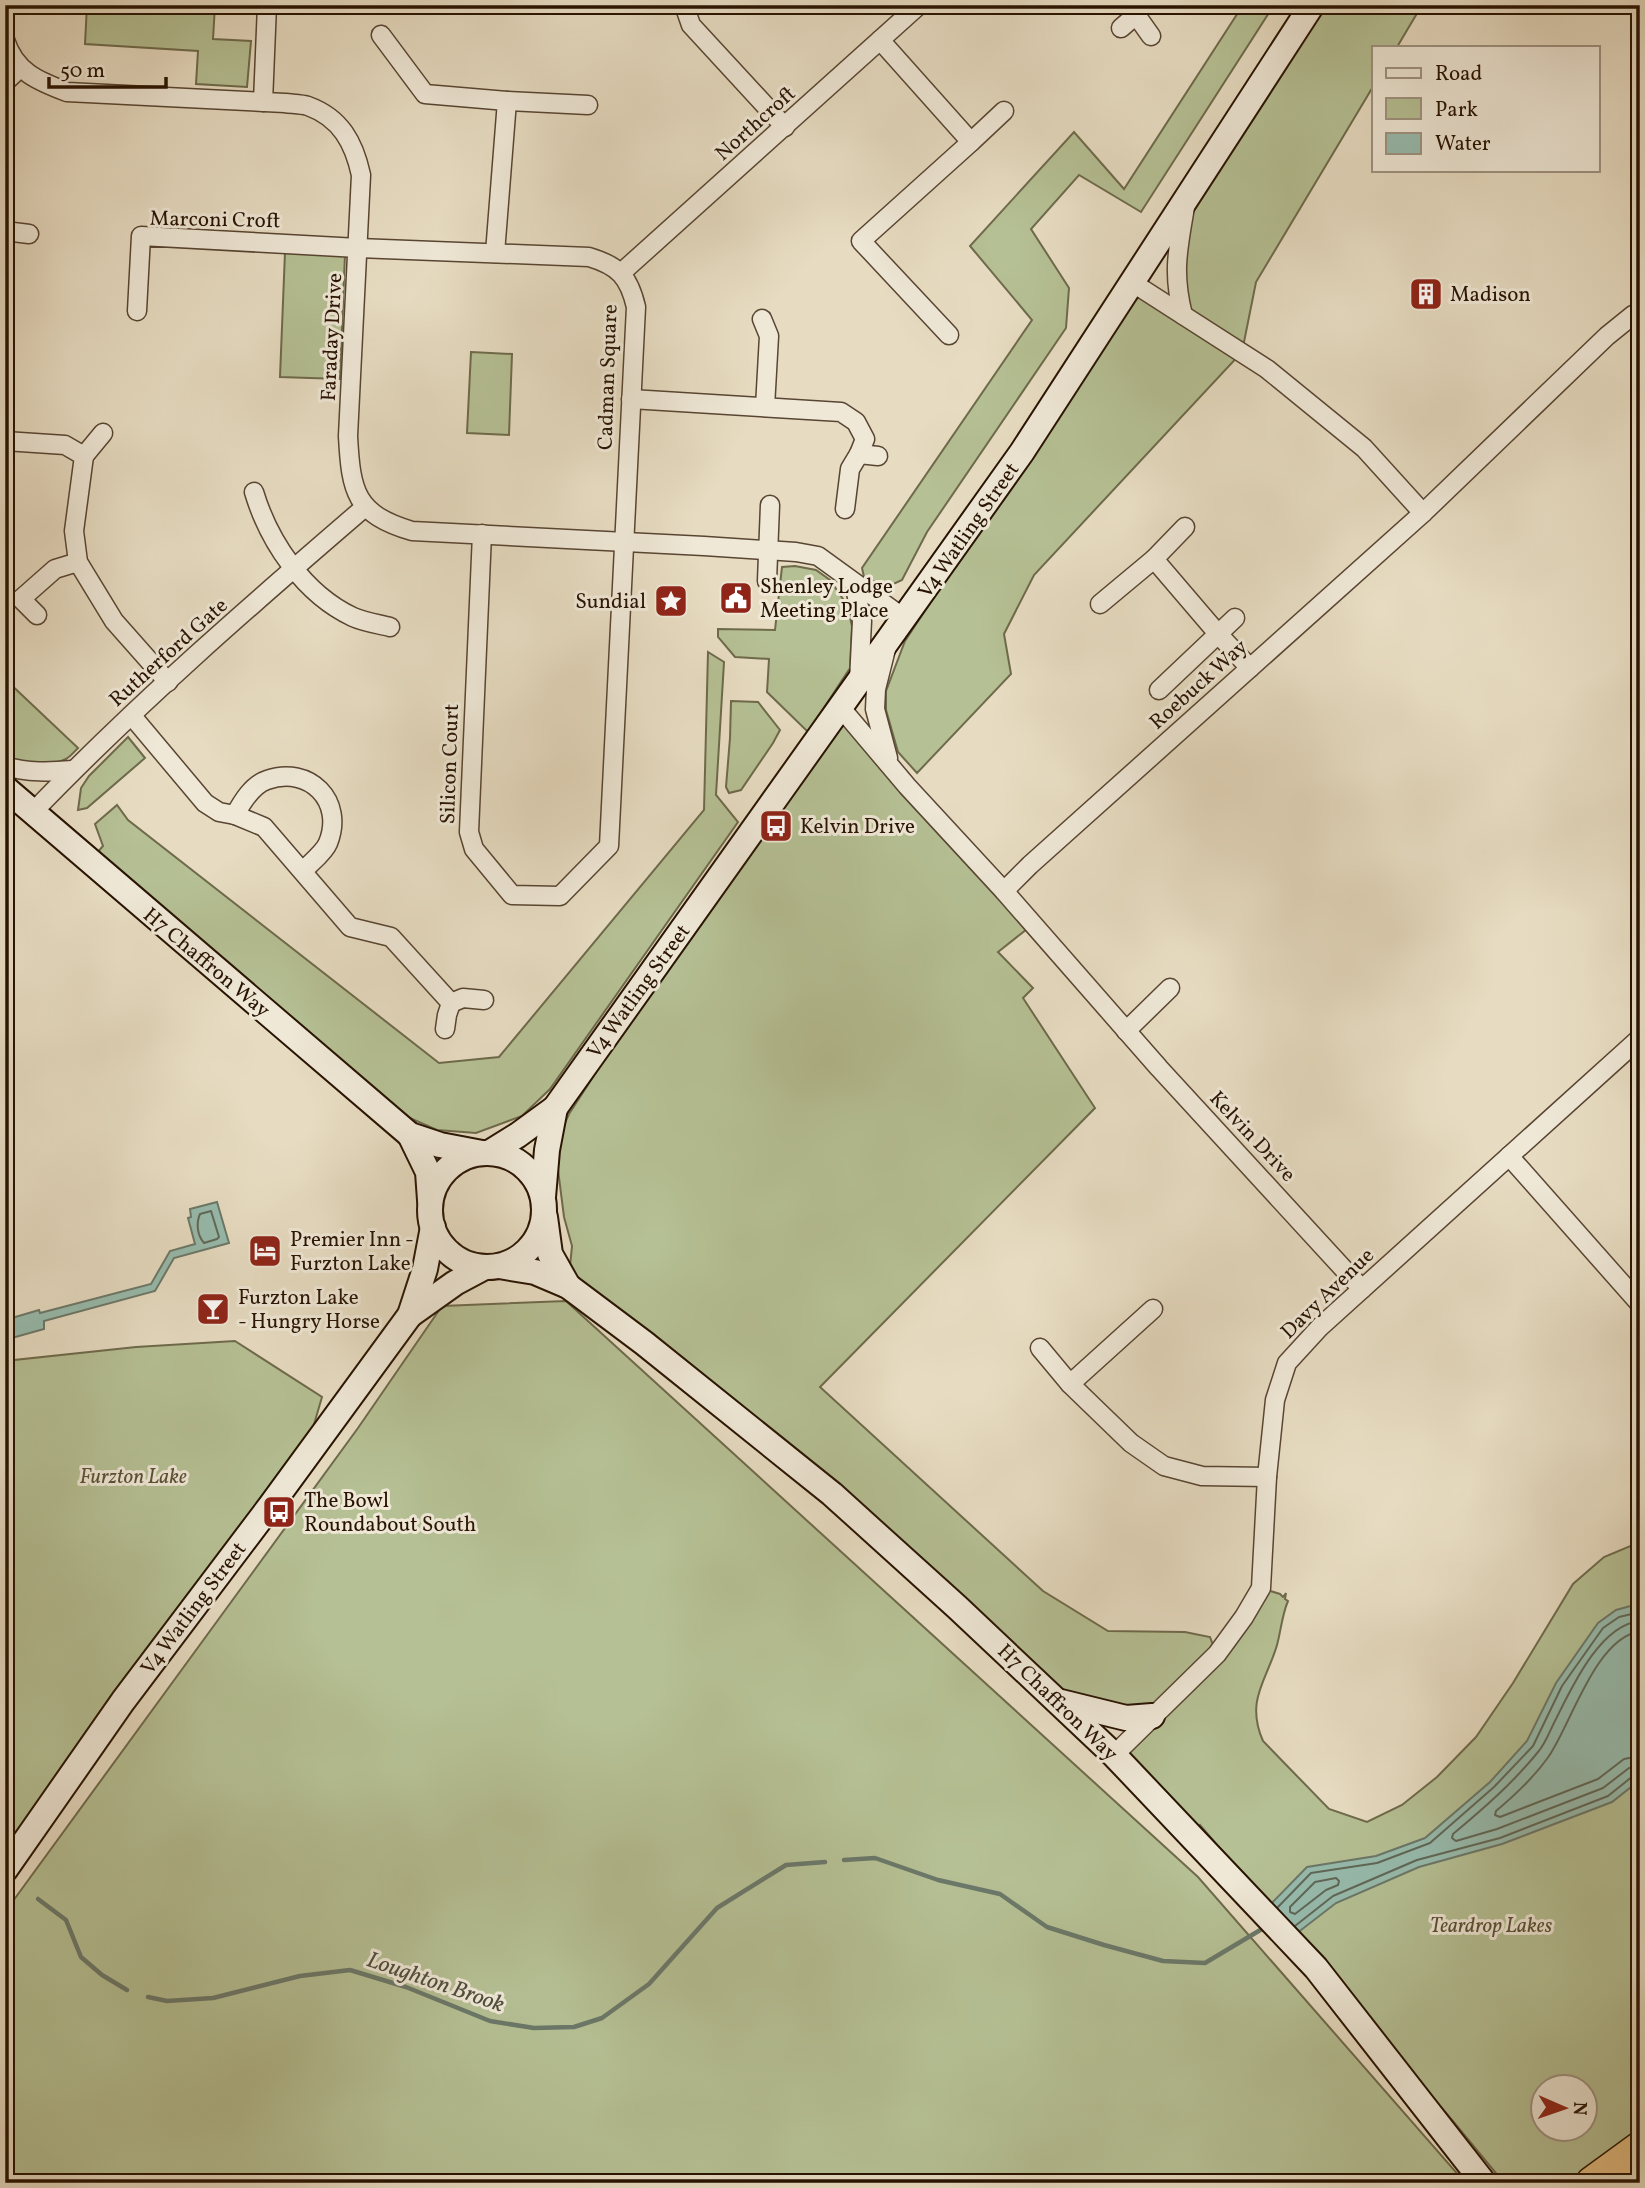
<svg xmlns="http://www.w3.org/2000/svg" width="1645" height="2188" font-family="Vollkorn,serif">
<rect width="100%" height="100%" fill="#e7dcc2"/>
<filter id="stains"><feTurbulence type="fractalNoise" baseFrequency=".00286" numOctaves="4"/><feColorMatrix values="0 0 0 0 .2 0 0 0 0 .09 0 0 0 0 .02 0 0 0 .5 -.17"/></filter>
<radialGradient id="worn" r=".72"><stop offset=".6" stop-color="#630" stop-opacity="0"/><stop offset="1" stop-color="#630" stop-opacity=".3"/></radialGradient>
<!-- green -->
<g fill="#b5c094" stroke="#6e6a4b" stroke-width="2" fill-rule="evenodd">
<path d="M87 5H215L213 39 251 41 247 87 196 84 198 51 85 44Z"/>
<path d="M1243 5H1274L1141 212 1079 175 1031 229 1069 288 1066 328 927 532 902 580 887 587 864 577 862 568 1032 320 970 246 1074 132 1124 189Z"/>
<path d="M1312 5H1422L1397 47H1374V85L1256 282 1242 352 1034 575 1004 634 1011 674 917 773 898 752 886 710V691L905 641 977 532 1133 283 1182 314 1186 200Z"/>
<path d="M285 252 345 254 340 379 280 377Z"/>
<path d="M471 352 512 354 509 435 467 433Z"/>
<path d="M795 566 816 570 830 580 847 605 852 626 850 668 808 732 767 692 769 659 735 657 718 637V629L775 630 782 567Z"/>
<path d="M708 652 724 662 716 795 738 822 550 1089 522 1116 476 1133 437 1130 403 1115 97 853 103 846 95 824 117 805 128 820 439 1063 499 1057 704 810Z"/>
<path d="M5 679 78 748C75 751 70 757 66 759 48 768 22 763 5 756Z"/>
<path d="M731 701 758 702 780 730 773 743 741 790 729 793 726 787 730 738Z"/>
<path d="M841 708 1032 925 998 952 1033 988 1023 998 1095 1108 820 1387 1043 1591 1108 1631 1185 1632 1210 1637 1216 1653 1261 1588 1280 1594 1283 1597 1286 1593 1285 1599 1288 1601C1282 1615 1281 1630 1277 1645 1267 1680 1245 1700 1263 1741L1329 1809 1367 1822 1402 1805 1437 1777 1476 1737 1513 1683 1573 1584 1604 1557 1640 1542V2148L1592 2183H1504L1452 2120 1200 1825 1190 1834 1114 1755 1151 1717 1057 1701 957 1607 568 1286 572 1246 564 1217 557 1162 558 1138 569 1114 756 826ZM1544 2086H1586V2128H1544Z"/>
<path d="M128 737 145 758 87 808 78 810 81 788 89 776Z"/>
<path d="M566 1301 1198 1877 1462 2179 1457 2183H5V1912L358 1428 442 1306Z"/>
<path d="M235 1341 322 1397 303 1462 5 1870V1361L136 1347Z"/>
</g>
<!-- water -->
<g fill="#97bcae" stroke="#6b7869" stroke-width="2">
<path d="M217 1202 229 1243 174 1258 155 1291 44 1321V1329L5 1340V1320L39 1310 40 1313 151 1284 170 1251 195 1244 188 1218 191 1217 190 1209Z"/>
<path d="M1634 1605H1640V1780L1612 1802 1502 1844 1419 1867 1336 1903 1292 1937 1265 1910 1307 1867 1376 1856 1425 1838 1490 1782 1527 1741 1556 1683 1598 1623 1616 1610Z"/>
</g>
<g fill="none" stroke-linecap="round" stroke-linejoin="round">
<!-- shore -->
<g stroke="#606858" stroke-width="2">
<path d="M211 1211 219 1237 217 1239 204 1243C197 1235 196 1223 200 1214Z"/>
<path d="M1640 1621C1600 1625 1572 1687 1556 1719 1550 1730 1546 1743 1538 1752 1513 1783 1483 1809 1453 1834L1452 1838 1456 1841 1497 1829 1603 1788 1629 1768 1640 1766"/>
<path d="M1640 1631C1595 1639 1572 1722 1549 1756 1535 1776 1514 1796 1496 1811L1495 1815 1500 1817 1598 1779 1624 1759 1640 1756"/>
<path d="M1336 1878 1339 1881 1338 1885 1326 1890 1295 1914 1290 1912V1907L1315 1882Z"/>
<path d="M1278 1907 1311 1873 1377 1863 1430 1843 1494 1787 1533 1746 1562 1686 1603 1628 1619 1617 1640 1612"/>
<path d="M1295 1926 1333 1896 1417 1860 1500 1838 1608 1796 1633 1776 1640 1775"/>
</g>
<!-- stream -->
<g stroke="#6b7869" stroke-width="4.5">
<path d="M844 1860 875 1858 938 1880 1000 1894 1047 1927 1104 1945 1163 1961 1205 1963 1267 1926"/>
<path d="M38 1899 66 1920 81 1957 102 1975 127 1990"/>
<path d="M148 1997 167 2001 213 1998 300 1976 350 1970 406 1987 490 2021 534 2028 574 2027 602 2018 649 1984 717 1908 786 1865 825 1862"/>
</g>
<defs>
<g id="street">
<path d="M684 5 691 25 785 127"/>
<path d="M1129 5 1151 36"/>
<path d="M1121 28 1136 15"/>
<path d="M381 35 425 94 507 101 495 253"/>
<path d="M5 40C15 72 38 81 67 92L285 103C292 104 301 104 308 106 341 118 354 143 361 175L348 436C351 492 355 514 412 531L704 546 796 552 818 556 905 619"/>
<path d="M880 40 971 142 861 241 949 335"/>
<path d="M5 82 20 68"/>
<path d="M507 101 588 105"/>
<path d="M263 102 267 5"/>
<path d="M971 142 1004 111"/>
<path d="M5 231 29 234"/>
<path d="M621 273 919 5"/>
<path d="M1133 283 1267 369 1364 448 1423 513"/>
<path d="M137 311 141 236 358 248 589 257C619 266 629 277 636 307L609 846 560 896 512 895 474 849 469 832 482 534"/>
<path d="M1183 315C1172 272 1178 249 1185 207"/>
<path d="M762 319 769 336 765 407"/>
<path d="M631 399 841 412 856 422 865 439 859 454 850 469 845 509"/>
<path d="M5 441 65 445 84 456 74 531 78 562 114 621 168 682"/>
<path d="M859 454 878 456"/>
<path d="M84 456 103 433"/>
<path d="M254 492C269 542 304 594 353 617 364 622 378 624 390 627"/>
<path d="M1185 527 1154 559 1219 635 1250 668"/>
<path d="M767 581 770 505"/>
<path d="M854 583 862 621 859 681"/>
<path d="M1100 604 1154 559"/>
<path d="M37 615 21 599 55 569 78 562"/>
<path d="M886 649 876 689 875 709 888 758"/>
<path d="M1159 690 1235 618"/>
<path d="M841 708 907 786 1004 891 1159 1068 1362 1289"/>
<path d="M132 716 205 803 219 812 235 815 264 827 350 927 391 937 451 1003 447 1015 445 1029"/>
<path d="M5 766C28 773 50 772 73 770"/>
<path d="M33 812C137 704 251 605 365 507"/>
<path d="M235 815C242 802 252 785 267 780 309 765 345 801 328 843 324 853 310 863 303 871"/>
<path d="M1004 891 1030 865 1423 513 1607 336 1633 315 1640 314"/>
<path d="M451 1003 463 998 484 1000"/>
<path d="M1126 1031 1170 988"/>
<path d="M1509 1156 1640 1304"/>
<path d="M1040 1348 1070 1384 1131 1443 1164 1466 1202 1476 1267 1477"/>
<path d="M1070 1384 1153 1309"/>
<path d="M1114 1755 1217 1654 1244 1617 1261 1588 1267 1477 1275 1400 1287 1363 1320 1327 1640 1038"/>
</g>
<g id="secondary">
<path d="M5 788 410 1135 440 1145 482 1153"/>
<path d="M410 1135 428 1172 430 1200"/>
<path d="M489 1153 518 1135 555 1108 1022 452 1312 5"/>
<circle cx="487" cy="1210" r="57"/>
<path d="M543 1197 547 1150 555 1108"/>
<path d="M545 1217 550 1254 568 1286"/>
<path d="M499 1266 535 1272 568 1286 644 1343 832 1494 957 1607 1114 1755 1316 1968 1484 2183"/>
<path d="M410 1315 455 1283 485 1267"/>
<path d="M1061 1702 1126 1718 1152 1716"/>
<path d="M5 1870 123 1701 271 1505 410 1315 425 1269 433 1227"/>
</g>
<g id="highway">
<path d="M1592 2183 1640 2148"/>
<path d="M1637 2183 1640 2181"/>
</g>
</defs>
<!-- street casing -->
<use href="#street" stroke="#584532" stroke-width="21"/>
<!-- secondary casing -->
<use href="#secondary" stroke="#281302" stroke-width="28"/>
<!-- highway casing -->
<use href="#highway" stroke="#281302" stroke-width="35"/>
<!-- street -->
<use href="#street" stroke="#efe8d7" stroke-width="18"/>
<!-- secondary -->
<use href="#secondary" stroke="#efe8d7" stroke-width="24"/>
<!-- highway -->
<use href="#highway" stroke="#e4be81" stroke-width="32"/>
</g>
<!-- icons -->
<defs>
<symbol id="building-square" viewBox="-11 -11 22 22"><rect x="-9" y="-9" width="18" height="18" rx="4" fill="#8f2418" stroke="#efe8d7"/><path d="M-4-6H4V6H1V3H-1V6H-4ZM-2.5-4.3h1.7v1.8h-1.7ZM.8-4.3h1.7v1.8H.8ZM-2.5-1h1.7V.8h-1.7ZM.8-1h1.7V.8H.8Z" fill="#fff"/></symbol>
<symbol id="civic-square" viewBox="-11 -11 22 22"><rect x="-9" y="-9" width="18" height="18" rx="4" fill="#8f2418" stroke="#efe8d7"/><path d="M-.6-6.5H3V-4.5H.6V-3L4-1V1h2V6H-6V1h2V-1L-.6-3ZM-1.2 2.5V6h2.4V2.5Z" fill="#fff"/></symbol>
<symbol id="sight-square" viewBox="-11 -11 22 22"><rect x="-9" y="-9" width="18" height="18" rx="4" fill="#8f2418" stroke="#efe8d7"/><path d="M0-6L1.8-2.2L6-1.7L2.9 1.2L3.7 5.4L0 3.3L-3.7 5.4L-2.9 1.2L-6-1.7L-1.8-2.2Z" fill="#fff"/></symbol>
<symbol id="bus-square" viewBox="-11 -11 22 22"><rect x="-9" y="-9" width="18" height="18" rx="4" fill="#8f2418" stroke="#efe8d7"/><path d="M-5-6H5V4H4V6H2V4H-2V6H-4V4H-5ZM-3.5-4V0h7V-4ZM-3.5 1.2v1.5H-2V1.2ZM2 1.2v1.5H3.5V1.2Z" fill="#fff"/></symbol>
<symbol id="hotel-square" viewBox="-11 -11 22 22"><rect x="-9" y="-9" width="18" height="18" rx="4" fill="#8f2418" stroke="#efe8d7"/><path d="M-6-4.5h1.5V1H6V5H4.5V3h-9V5H-6ZM-4 0a1.8 1.8 0 1 1 3.6 0ZM.5 0V-2.5h3Q6-2.5 6 0Z" fill="#fff"/></symbol>
<symbol id="bar-square" viewBox="-11 -11 22 22"><rect x="-9" y="-9" width="18" height="18" rx="4" fill="#8f2418" stroke="#efe8d7"/><path d="M-6-5H6L.8 .8V4.5H3.5V6h-7V4.5H-.8V.8Z" fill="#fff"/></symbol>
</defs>
<g fill-rule="evenodd">
<use href="#building-square" x="1407" y="275" width="38" height="38"/>
<use href="#civic-square" x="717" y="579" width="38" height="38"/>
<use href="#sight-square" x="652" y="582" width="38" height="38"/>
<use href="#bus-square" x="757" y="807" width="38" height="38"/>
<use href="#hotel-square" x="246" y="1232" width="38" height="38"/>
<use href="#bar-square" x="194" y="1290" width="38" height="38"/>
<use href="#bus-square" x="260" y="1493" width="38" height="38"/>
</g>
<g text-anchor="middle" stroke-width="6" stroke-linejoin="round" paint-order="stroke">
<!-- street labels -->
<g font-size="21" fill="#281302" stroke="#efe8d7">
<text transform="translate(755 123) rotate(-42)" y="7">Northcroft</text>
<text transform="translate(215 219) rotate(1)" y="7">Marconi Croft</text>
<text transform="translate(331 337) rotate(-87)" y="7">Faraday Drive</text>
<text transform="translate(607 377) rotate(-88)" y="7">Cadman Square</text>
<text transform="translate(968 530) rotate(-55)" y="7">V4 Watling Street</text>
<text transform="translate(168 652) rotate(-42)" y="7">Rutherford Gate</text>
<text transform="translate(1198 684) rotate(-42)" y="7">Roebuck Way</text>
<text transform="translate(449 764) rotate(-88)" y="7">Silicon Court</text>
<text transform="translate(207 962) rotate(40)" y="7">H7 Chaffron Way</text>
<text transform="translate(638 991) rotate(-54)" y="7">V4 Watling Street</text>
<text transform="translate(1253 1136) rotate(47)" y="7">Kelvin Drive</text>
<text transform="translate(1327 1293) rotate(-44)" y="7">Davy Avenue</text>
<text transform="translate(193 1608) rotate(-53)" y="7">V4 Watling Street</text>
<text transform="translate(1058 1702) rotate(44)" y="7">H7 Chaffron Way</text>
</g>
<!-- poi labels -->
<g font-size="21" fill="#281302" stroke="#efe8d7" text-anchor="start">
<text x="1450" y="301">Madison</text>
<text x="760" y="593">Shenley Lodge<tspan x="760" dy="24">Meeting Place</tspan></text>
<text x="646" y="608" text-anchor="end">Sundial</text>
<text x="800" y="833">Kelvin Drive</text>
<text x="290" y="1246">Premier Inn -<tspan x="290" dy="24">Furzton Lake</tspan></text>
<text x="238" y="1304">Furzton Lake<tspan x="238" dy="24">- Hungry Horse</tspan></text>
<text x="304" y="1507">The Bowl<tspan x="304" dy="24">Roundabout South</tspan></text>
</g>
<!-- park labels -->
<g font-size="21" font-style="italic" fill="#595035" stroke="#efe8d7">
<text x="133" y="1483">Furzton Lake</text>
<text x="1491" y="1932">Teardrop Lakes</text>
</g>
<!-- water labels -->
<g font-size="23" font-style="italic" fill="#4f4e3e" stroke="#efe8d7">
<text transform="translate(436 1981) rotate(19)" y="8">Loughton Brook</text>
</g>
</g>
<!-- margin -->
<rect width="1645" height="2188" fill="none" stroke="#e7dcc2" stroke-width="28"/>
<rect x="7" y="7" width="1631" height="2174" fill="none" stroke="#281302" stroke-width="3.5"/>
<rect x="14" y="14" width="1617" height="2160" fill="none" stroke="#281302" stroke-width="2"/>
<!-- legend -->
<rect x="1372" y="46" width="228" height="126" fill="#efe8d7" stroke="#9f9382" stroke-width="2"/>
<rect x="1386" y="68" width="35" height="10" fill="#efe8d7" stroke="#9f9382" stroke-width="2"/>
<text x="1435" y="80" font-size="21" fill="#281302">Road</text>
<rect x="1386" y="98" width="35" height="21" fill="#b5c094" stroke="#9f9382" stroke-width="2"/>
<text x="1435" y="116" font-size="21" fill="#281302">Park</text>
<rect x="1386" y="133" width="35" height="21" fill="#97bcae" stroke="#9f9382" stroke-width="2"/>
<text x="1435" y="150" font-size="21" fill="#281302">Water</text>
<!-- north arrow -->
<g transform="translate(1564 2108) rotate(92)"><circle r="33" fill="#efe8d7" stroke="#9f9382" stroke-width="2"/>
<path d="M0-5L12 26L0 18L-12 26Z" fill="#8f2418"/>
<text y="-10" font-size="19" font-weight="bold" text-anchor="middle" fill="#281302">N</text>
</g>
<!-- scale -->
<path d="M49 77v10h117v-10" fill="none" stroke="#281302" stroke-width="3.5"/>
<text x="60" y="77" font-size="21" fill="#281302" stroke="#efe8d7" stroke-width="5" paint-order="stroke">50 m</text>
<rect width="100%" height="100%" filter="url(#stains)"/>
<rect width="100%" height="100%" fill="url(#worn)"/>
</svg>
